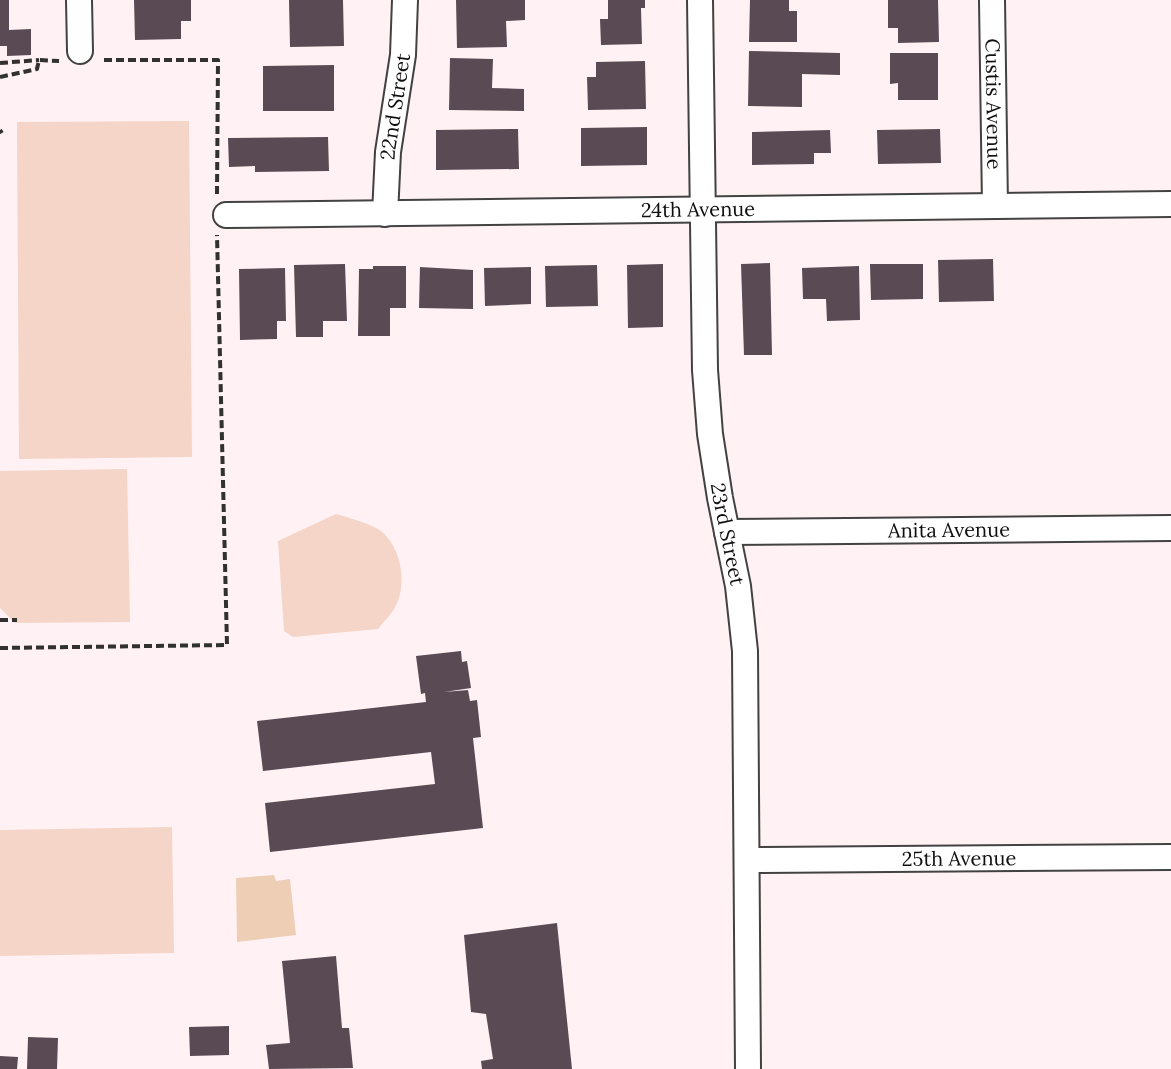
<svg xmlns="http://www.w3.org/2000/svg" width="1171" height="1069" font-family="Lora,serif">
<rect width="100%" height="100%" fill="#fff1f4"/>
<!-- green -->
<path fill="#eeceb5" d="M274 875 276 881 290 879 296 935 237 942 236 878Z"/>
<!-- pitch -->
<g fill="#f4d5c8">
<path d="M189 121 192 457 19 459 17 122Z"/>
<path d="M127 469 130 622 15 623 0 608V471Z"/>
<path d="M336 514C350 518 365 522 378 529 401 544 409 585 394 609 390 616 383 622 378 629L293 637 284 631 278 541Z"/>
<path d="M172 827 174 953 0 956V830Z"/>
</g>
<!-- building -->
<g fill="#594a54">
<path d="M0 0H9V30L31 29V55L7 56V46H0Z"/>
<path d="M134 0H191V21H181V39L135 40Z"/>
<path d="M289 0H343L344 46 290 47Z"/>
<path d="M456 0H525V20L506 21 507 47 457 48Z"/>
<path d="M608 0H645V8H641L642 44 601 45 600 19H608Z"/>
<path d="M750 0H789V11H797V42H749Z"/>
<path d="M888 0H938L939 42 898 43V28H888Z"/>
<path d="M749 51 840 53V75L802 74V107L748 106Z"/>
<path d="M890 53H938V100H898V83L890 84Z"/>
<path d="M450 58 493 59 492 88 524 89V111L449 110Z"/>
<path d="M645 61 646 109 588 110 587 77H596V62Z"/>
<path d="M334 65V111H263V66Z"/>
<path d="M647 127V165L581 166V128Z"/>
<path d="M518 129 519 169 436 170V130Z"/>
<path d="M940 129 941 163 878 164 877 130Z"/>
<path d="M830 130 831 153H814V164L752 165V132Z"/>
<path d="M328 137 329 171 255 172V166L229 167 228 138Z"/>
<path d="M993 259 994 301 939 302 938 260Z"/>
<path d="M770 263 772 355H744L741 264Z"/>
<path d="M345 264 347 321H323V337H296L294 265Z"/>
<path d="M663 264V327L628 328 627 265Z"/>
<path d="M870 264H923V299L871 300Z"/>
<path d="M597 265 598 306 546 307 545 266Z"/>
<path d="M373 266H406V308H390V336H358L359 269H373Z"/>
<path d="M859 266 860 320 827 321 826 299H803L802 268Z"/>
<path d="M420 267 473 270V309L419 308Z"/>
<path d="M531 267V304L485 306 484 268Z"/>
<path d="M285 268 286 321H277V339L240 340 239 269Z"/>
<path d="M461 651 462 662 467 661 471 688 444 692 468 690 470 701 477 700 481 737 473 738 483 828 270 852 265 803 435 784 431 752 263 771 257 721 426 702 425 693 421 694 416 656Z"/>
<path d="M557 923 572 1069H482L481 1061 493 1059 486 1014 471 1012 464 935Z"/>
<path d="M336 956 342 1028H349L353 1068 269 1069 266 1045 290 1043 282 961Z"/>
<path d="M229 1026V1055L190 1056 189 1027Z"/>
<path d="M28 1037 58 1038 57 1069H27Z"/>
<path d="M0 1056 18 1057 17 1069H0Z"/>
</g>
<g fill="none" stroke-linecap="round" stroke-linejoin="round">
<defs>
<g id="minor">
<path d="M79 0 80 51"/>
<path id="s1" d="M700 0 705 370 710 434 720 498 738 586 745 651 748 1069"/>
<path id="s2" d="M992 0 995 206"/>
<path id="s3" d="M385 214 388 152 403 55 405 0"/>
<path id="s4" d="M226 215 1171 204"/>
<path id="s5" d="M727 532 1171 528"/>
<path id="s6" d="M747 860 1171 857"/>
</g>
</defs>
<!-- minor casing -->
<use href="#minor" stroke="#424242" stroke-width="28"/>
<!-- path -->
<g stroke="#313131" stroke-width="4" stroke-dasharray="8 4" stroke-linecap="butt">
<path d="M104 60H218L217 194"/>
<path d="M0 63 39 60"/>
<path d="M0 77 37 69 39 60 59 61"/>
<path d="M0 130 2 133"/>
<path d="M0 620H17"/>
<path d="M0 648 227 645 217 235"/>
</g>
<!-- minor -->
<use href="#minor" stroke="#fff" stroke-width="24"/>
</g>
<g text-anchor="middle" stroke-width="8" stroke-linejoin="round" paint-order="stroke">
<!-- street labels -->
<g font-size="20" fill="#0f0f0f" stroke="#fff">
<text dy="7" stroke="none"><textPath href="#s2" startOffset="104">Custis Avenue</textPath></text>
<text dy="7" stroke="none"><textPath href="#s3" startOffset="108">22nd Street</textPath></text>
<text dy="7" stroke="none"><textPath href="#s4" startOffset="472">24th Avenue</textPath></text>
<text dy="7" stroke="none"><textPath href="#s5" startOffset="222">Anita Avenue</textPath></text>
<text dy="7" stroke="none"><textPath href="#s1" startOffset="536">23rd Street</textPath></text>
<text dy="7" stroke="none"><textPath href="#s6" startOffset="212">25th Avenue</textPath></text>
</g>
</g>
</svg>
